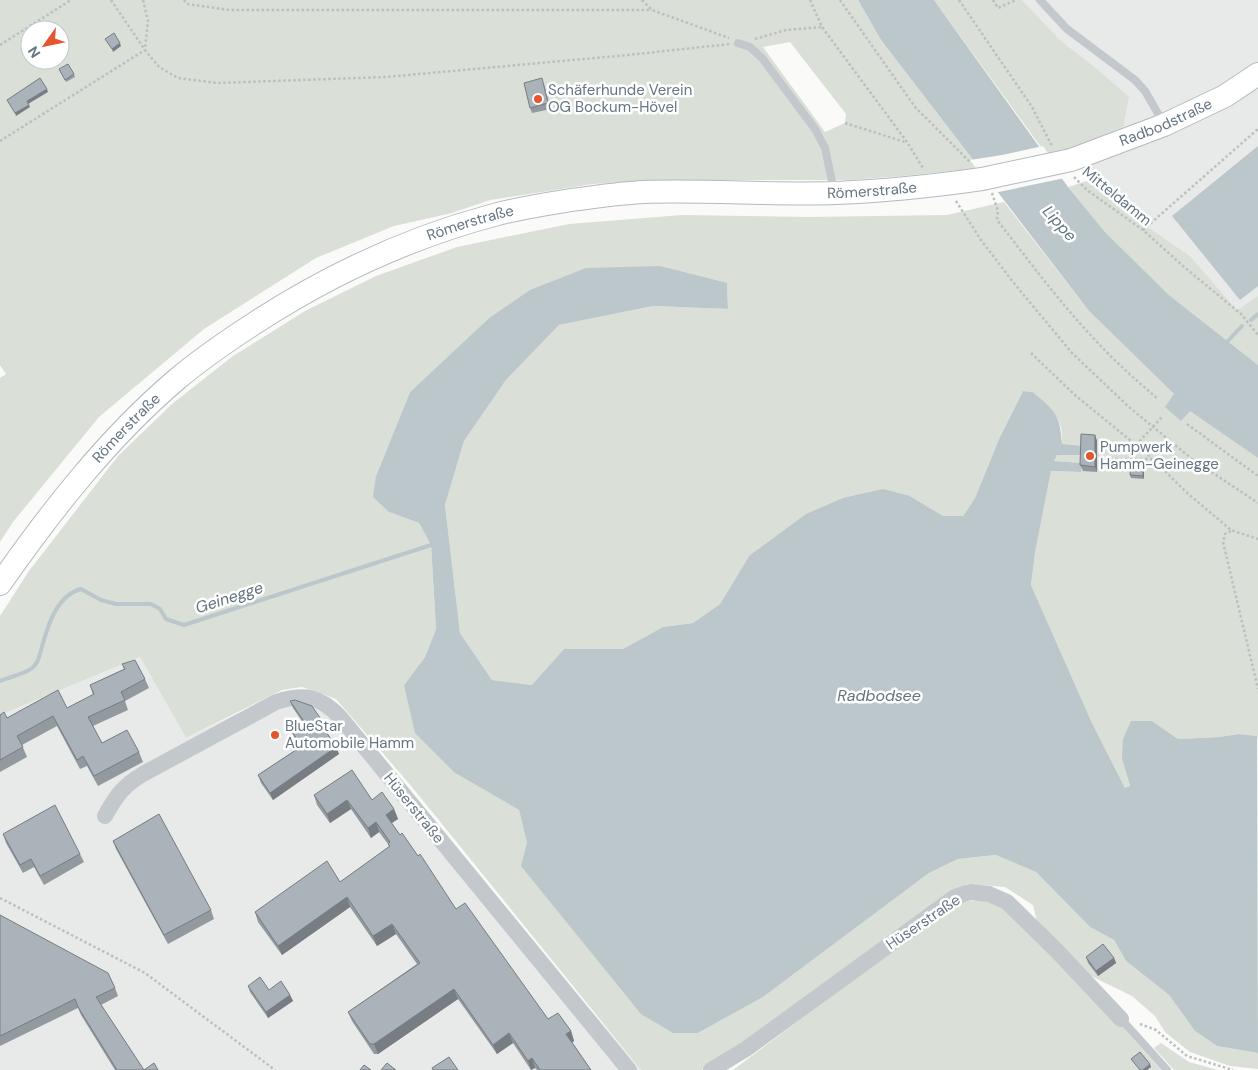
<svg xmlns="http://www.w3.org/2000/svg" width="1258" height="1070" font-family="'DM Sans',sans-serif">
<rect width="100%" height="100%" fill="#fafaf8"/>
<!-- built -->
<g fill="#e8e9e9">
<path d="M1022 0H1258V296L1237 310 1190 256 1142 223 1093 179 1077 146 1096 68 1061 41Z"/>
<path d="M140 657 186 738 282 692 331 700 641 1070H0V715Z"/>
</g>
<!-- green -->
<g fill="#dadfd7" fill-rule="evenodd">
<path d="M0 0H858L881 40 979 168 903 176 850 180H650L593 184 490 200 452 213 394 226 316 258 204 329 99 417 13 522 0 542V378L6 374 0 365ZM30 30H60V60H30ZM790 42 846 114 845 123 825 132 763 47Z"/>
<path d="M934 0H1022L1061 41 1096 68 1129 97 1123 127 1077 146 1046 154Z"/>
<path d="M1093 179 1142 223 1190 256 1237 310 1258 296V365L1169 295 1105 232 1068 187Z"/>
<path d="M1004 202 1089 311 1175 395 1166 407 1190 410 1258 458V741L1257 736 1239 734 1219 737 1178 739 1152 721 1122 759 1130 787 1125 788 1092 723 1031 585 1035 553 1051 471 1081 472V463L1054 461C1056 456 1061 449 1062 443 1064 418 1050 407 1033 392L1023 391 999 439 975 498 963 516H943L910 496 749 556 720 604 693 623 663 627 623 649H564L533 685 492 680 460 633 453 573 445 505 464 441 506 380 559 325 653 306 728 309 727 283 488 319 410 392 376 476 389 512 419 523 431 545 436 629 425 657 404 685 455 773 519 810 527 843 698 1033 763 997 929 873 958 859 997 855 1036 872 1090 927 1114 940 1126 961 1169 995 1195 1031 1217 1046 1258 1053V1069L1230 1066 1190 1052 1165 1032 1155 1016 1132 996 1087 974 1037 922 1033 905 1005 887 967 884 729 1056 701 1070H641L412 787 336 699 302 687 282 690 186 738 140 657 0 715V616L29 571 118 456 172 404 233 356 305 311 376 276 457 247 569 224 682 215 808 217 947 215Z"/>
<path d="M984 900 1010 912 1113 1016 1161 1070H733L957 902Z"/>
<path d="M1161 1043 1189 1062 1218 1070H1174L1154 1048Z"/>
</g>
<!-- water -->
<g fill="#bbc7cb">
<path d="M858 0H934L1068 187 1105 232 1169 295 1258 365V458L1190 411 1181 421 1165 407 1174 394 1089 311 881 40Z"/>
<path d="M1258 146V286L1240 300 1172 216Z"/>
<path d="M660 266 727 283 728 309 653 306 559 325 506 380 464 441 445 505 453 573 460 633 492 680 532 685 564 649H623L663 627 693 623 720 604 749 556 806 514 843 498 883 489 910 496 943 516H963L975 498 999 439 1023 391 1033 392C1055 411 1060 414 1062 444L1081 446V455H1057L1054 461 1081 463V472L1051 471 1035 553 1031 585 1092 723 1125 788 1130 786 1122 759 1123 739 1131 721H1152L1178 739 1219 737 1239 734 1257 736 1258 1053 1217 1046 1195 1031 1169 995 1126 961 1114 940 1090 927 1036 872 996 855 958 859 929 873 763 997 698 1033H673L641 1014 521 866 527 843 519 810 455 773 415 733 404 685 425 657 436 629 431 545 419 523 389 512 373 497 376 476 410 392 488 319 530 290 586 268Z"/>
</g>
<!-- pier -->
<path fill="#fafaf8" d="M1043 146 1065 178 994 193 970 160 1002 155Z"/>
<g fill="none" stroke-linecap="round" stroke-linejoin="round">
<!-- stream -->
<g stroke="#bbc7cb" stroke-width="4">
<path d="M1251 320 1258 314"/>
<path d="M1225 344 1242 326"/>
<path d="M0 681C9 677 21 675 29 670 39 665 40 653 43 643 49 622 58 595 81 589L101 600 116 604H151L160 609 166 619 184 625 431 545"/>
</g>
<defs>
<g id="secondary">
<path id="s1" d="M1071 160 1164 125 1225 96 1258 74"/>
<path id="s2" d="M0 584C51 511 108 438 176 380 202 358 230 339 258 321 331 274 411 237 494 215 519 208 546 204 571 200 595 197 620 193 644 192 708 190 772 195 836 193 885 191 933 186 982 179"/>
</g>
</defs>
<!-- secondary casing -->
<use href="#secondary" stroke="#b3babf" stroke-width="24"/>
<!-- path -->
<g stroke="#bbbfc2" stroke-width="2.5" stroke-dasharray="2.5 2.5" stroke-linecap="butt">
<path d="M111 0 145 50 159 67 178 78 217 83 386 77 628 55 730 44"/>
<path d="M143 0 148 21 145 49"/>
<path d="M184 0 187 4 230 10H652"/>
<path d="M642 0 652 10 729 38"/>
<path d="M810 0 822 27 907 142 923 168"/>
<path d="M840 0 915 107 970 162"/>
<path d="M959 0 1032 107 1052 146"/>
<path d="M993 0 998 8 1016 0"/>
<path d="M755 39 786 30 822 27"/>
<path d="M0 45 71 0"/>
<path d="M845 123 905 142"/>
<path d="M0 141 145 50"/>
<path d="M1074 177 1087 190 1143 230 1183 266 1241 314 1258 335"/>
<path d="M992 193 998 211 997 220C1026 257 1054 295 1086 330 1108 355 1132 377 1157 398"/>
<path d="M956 201 981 240 1013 282 1072 353 1129 407 1192 459 1258 503"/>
<path d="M1143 230 1258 129"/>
<path d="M1031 353 1076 396 1152 458"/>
<path d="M1187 424 1258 476"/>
<path d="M1136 445 1162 417"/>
<path d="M1105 459H1153L1186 492 1231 530 1258 539"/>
<path d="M1231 531 1225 534 1223 542 1258 689"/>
<path d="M0 898 145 973 275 1070"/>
<path d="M1140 1024 1156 1030 1187 1056 1233 1070"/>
</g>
<!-- lane -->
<g stroke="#c3c8cc" stroke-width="8">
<path d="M1040 0 1067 29 1135 80 1145 91 1164 124"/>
<path d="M738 43 750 47 762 58 815 129 825 148 834 191"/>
<path d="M1121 1019 1167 1070"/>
</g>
<!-- street -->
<g stroke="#c3c8cc" stroke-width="16">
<path d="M105 816C116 796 123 786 143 774L276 702C304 693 320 696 340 717L629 1070"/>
<path d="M711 1070 746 1049 955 897 970 892 989 894 1007 902 1057 951 1121 1019"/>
</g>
<!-- secondary -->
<use href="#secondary" stroke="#fff" stroke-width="22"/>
<defs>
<path id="secondary-bridge" d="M982 179 1071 160"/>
</defs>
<!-- secondary-bridge casing -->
<use href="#secondary-bridge" stroke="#b3babf" stroke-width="24" stroke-linecap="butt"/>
<!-- secondary-bridge -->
<use href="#secondary-bridge" stroke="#fff" stroke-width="22"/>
</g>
<!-- wall -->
<g fill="#929a9f">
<path d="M59 69 74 74 75 77 66 82Z"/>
<path d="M544 84 551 109 532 113 530 108Z"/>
<path d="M1095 435 1097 441V472L1083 471 1080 465Z"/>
<path d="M1143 464 1144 467V479L1131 478 1130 475Z"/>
<path d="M122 664 145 679 149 688 125 701 128 710 93 726 102 743 139 752 143 762 98 786 87 766 80 769 57 726 22 745 27 757 0 772V715L7 718 67 708 93 695 90 685 124 669Z"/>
<path d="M290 701 323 722 325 729V730L336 747 339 754 273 800 261 783 258 775 300 747 295 739 292 732 304 724 293 708Z"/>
<path d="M314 795 372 800 394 809 398 819 391 823 400 835 418 856 456 909 548 1019 571 1031 574 1041 572 1042 591 1070H537L535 1068 531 1070 513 1043 497 1054 458 999 378 1054H374L352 1021 348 1012 417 964 396 934 377 946 350 907 282 955 258 922 255 912 340 882 389 847 388 844 379 832 371 838 351 809 330 823 317 805Z"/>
<path d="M3 834 80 854 84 862 44 885 34 867 23 873 6 843Z"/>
<path d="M113 841 211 910 214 919 168 944 116 849Z"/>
<path d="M0 915 115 988 118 996 101 1005 144 1070H158H115L81 1015 78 1008 0 1046Z"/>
<path d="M1086 957 1114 958 1116 963 1098 976 1088 963Z"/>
<path d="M248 986 269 990 290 995 293 1001 268 1018 250 992Z"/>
</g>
<!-- shaded-wall -->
<g fill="#777d82">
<path d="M120 43 121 46 113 52 112 49Z"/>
<path d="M47 89 48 92 28 104 27 101Z"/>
<path d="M29 105 30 107 16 116 15 113Z"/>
<path d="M1095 435 1097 441V472L1095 467Z"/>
<path d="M1143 464 1144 467V479L1143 476Z"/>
<path d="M323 722 325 729 323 731 321 724Z"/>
<path d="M336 747 339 754 273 800 270 793Z"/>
<path d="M347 800 351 809 330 823 327 814Z"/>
<path d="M394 809 398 819 389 825 386 815Z"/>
<path d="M376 822 379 832 371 838 368 828Z"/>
<path d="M347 897 350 907 282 955 278 946Z"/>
<path d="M392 924 396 934 377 946 373 936Z"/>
<path d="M1114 958 1116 963 1098 976 1096 971Z"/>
<path d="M454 989 458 999 378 1054 374 1044Z"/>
<path d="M290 995 293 1001 268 1018 266 1012Z"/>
<path d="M571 1031 574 1041 570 1044 566 1034Z"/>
<path d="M509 1033 513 1043 497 1054 493 1045Z"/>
<path d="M532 1058 535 1068 531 1070 528 1061Z"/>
<path d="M1150 1064 1151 1067 1147 1070H1143Z"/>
</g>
<!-- building -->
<g fill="#aab3b9" stroke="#777d82">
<path d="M114 33 120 43 112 49 105 39Z"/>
<path d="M68 64 74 74 65 80 59 69Z"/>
<path d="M40 78 47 89 27 101 29 105 15 113 7 100Z"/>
<path d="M542 78 548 103 530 108 524 83Z"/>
<path d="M1081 434 1095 435V467L1080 465Z"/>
<path d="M1131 464H1143V476L1130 475Z"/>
<path d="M135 660 145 679 121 692 125 700 88 717 102 743 127 730 139 752 94 776 83 756 77 760 53 716 17 736 23 747 0 760V715L4 712 7 718 58 690 67 708 94 694 90 685 125 669 122 664Z"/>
<path d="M295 700 312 706 323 722 321 724 336 747 270 793 258 775 302 746 292 732 305 723 290 701Z"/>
<path d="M352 770 372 800 382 792 394 809 386 815 400 835 402 833 418 856 420 854 456 909 465 903 548 1019 558 1013 571 1031 566 1034 591 1070H540L532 1058 528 1061 509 1033 493 1045 454 989 374 1044H370L348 1012 420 963 392 924 373 936 347 897 278 946 255 912 327 861 340 882 390 846 388 844 390 842 376 822 368 828 347 800 327 814 314 795Z"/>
<path d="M55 805 80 854 40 876 31 859 20 865 3 834Z"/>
<path d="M159 814 211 910 164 935 113 841Z"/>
<path d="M0 915 108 973 115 988 96 997 144 1070 154 1063 158 1070H117L78 1007 75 999 0 1036Z"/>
<path d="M1103 944 1114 958 1096 971 1086 957Z"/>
<path d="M260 977 269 990 281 981 290 995 266 1012 248 986Z"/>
<path d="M1140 1052 1150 1064 1143 1070H1140L1131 1059Z"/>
<path d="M449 1057 458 1070H433L432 1068Z"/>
<path d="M387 1063 396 1070H381Z"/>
<path d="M364 1065 371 1070H360Z"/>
</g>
<!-- markers -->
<g fill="#e4572e" stroke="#fff" stroke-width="2">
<circle cx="538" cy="99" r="5"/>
<circle cx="1090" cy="456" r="5"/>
<circle cx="275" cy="735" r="5"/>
</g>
<g text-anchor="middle" stroke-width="5" stroke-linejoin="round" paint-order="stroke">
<!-- poi labels -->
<g font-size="15" fill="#657683" stroke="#fff" text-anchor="start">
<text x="548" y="95">Schäferhunde Verein<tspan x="548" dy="17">OG Bockum-Hövel</tspan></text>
<text x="1100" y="452">Pumpwerk<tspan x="1100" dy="17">Hamm-Geinegge</tspan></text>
<text x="285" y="731">BlueStar<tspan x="285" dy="17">Automobile Hamm</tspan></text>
</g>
<!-- street labels -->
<g font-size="15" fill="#657683" stroke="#fff">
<text dy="5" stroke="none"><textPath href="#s1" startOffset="102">Radbodstraße</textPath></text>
<text dy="5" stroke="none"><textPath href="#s2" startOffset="1011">Römerstraße</textPath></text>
<text transform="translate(1117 196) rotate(39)" y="5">Mitteldamm</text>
<text dy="5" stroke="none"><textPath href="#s2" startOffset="606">Römerstraße</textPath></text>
<text dy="5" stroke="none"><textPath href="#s2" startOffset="201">Römerstraße</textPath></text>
<text transform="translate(414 808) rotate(51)" y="5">Hüserstraße</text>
<text transform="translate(923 922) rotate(-34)" y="5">Hüserstraße</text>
</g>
<!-- water labels -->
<g font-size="16" font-style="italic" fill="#60757c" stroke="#fff">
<text transform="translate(1060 223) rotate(48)" y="6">Lippe</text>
<text transform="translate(229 597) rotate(-18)" y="6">Geinegge</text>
<text x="879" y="701">Radbodsee</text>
</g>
</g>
<!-- north arrow -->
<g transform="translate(45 45) rotate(237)"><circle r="24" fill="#ffffff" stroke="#c1c8cd"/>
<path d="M0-4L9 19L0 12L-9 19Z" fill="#e4572e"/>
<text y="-8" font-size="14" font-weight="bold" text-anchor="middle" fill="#657683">N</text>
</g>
</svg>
